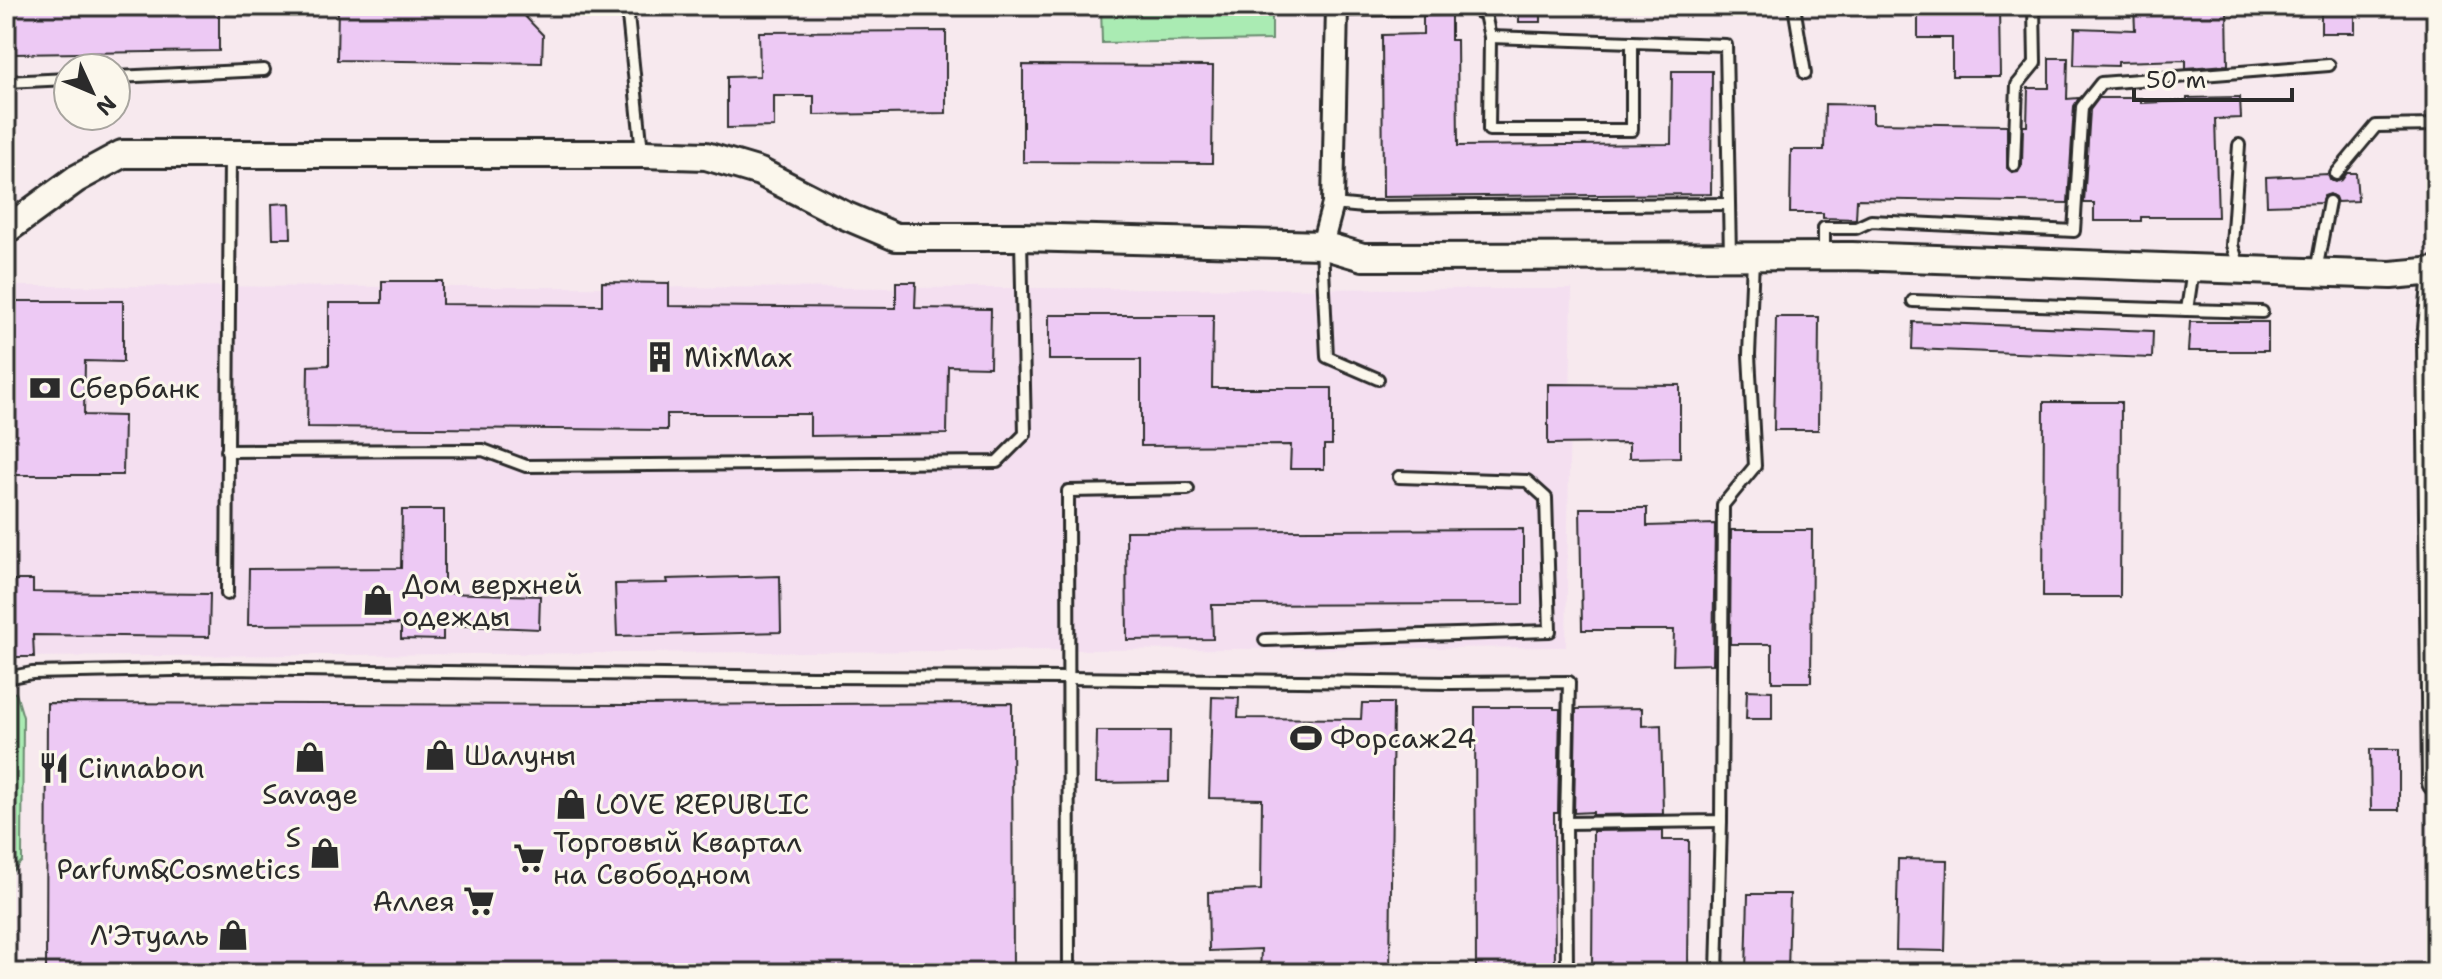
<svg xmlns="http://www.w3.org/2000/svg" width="2442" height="979" font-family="'Shantell Sans',sans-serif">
<rect width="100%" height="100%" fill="#f7e9ee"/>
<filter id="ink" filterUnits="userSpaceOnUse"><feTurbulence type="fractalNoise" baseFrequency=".0125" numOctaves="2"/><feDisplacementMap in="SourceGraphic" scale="16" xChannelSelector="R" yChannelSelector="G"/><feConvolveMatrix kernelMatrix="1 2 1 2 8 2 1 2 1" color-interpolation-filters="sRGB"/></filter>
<g filter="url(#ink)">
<!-- built -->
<path fill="#f4dff0" d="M6 286 1572 289 1566 647 6 657Z"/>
<!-- green -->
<g fill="#aaebb3" stroke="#6a8b6f" stroke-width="2">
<path d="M1101 6H1272V40L1102 43Z"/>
<path d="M6 691 16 693 23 717 22 861 6 878Z"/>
</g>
<!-- building -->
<g fill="#edc9f4" stroke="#2b2b2b" stroke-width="2">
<path d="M12 6H219V51L13 54Z"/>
<path d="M338 6H515L543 35 542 63 337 60Z"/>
<rect x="1519" y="6" width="22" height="16"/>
<path d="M1918 6H1999L2000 76H1952V38H1918Z"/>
<path d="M2134 6H2227L2228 65 2186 68V60L2118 62V66L2074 65 2075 28 2135 30Z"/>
<rect x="2321" y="11" width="34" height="22"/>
<path d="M1451 15V40H1457L1458 146 1671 144 1672 71H1712L1711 194 1383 197 1382 35 1423 34V16Z"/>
<path d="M946 31V113L814 115V96H774V127L727 128V77L760 76 759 32Z"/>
<path d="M2049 58H2068L2067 99 2079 98 2074 106 2068 203 1857 199 1856 219 1823 218V213H1790L1791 150H1824L1825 104 1873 105V123L2007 125V168L2013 173 2018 172 2022 165 2023 126H2027L2028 88H2049Z"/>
<path d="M1023 65 1213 66 1212 163 1023 162Z"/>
<path d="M2240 97 2241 118 2215 119 2218 217H2141V221H2094V203H2084L2090 110 2099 98H2141V103L2187 101V98Z"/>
<path d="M2347 173H2356L2358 201 2337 202 2335 197 2330 194 2324 196 2321 203 2267 205 2266 177 2328 174 2330 180 2335 182 2342 180Z"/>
<path d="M290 203 291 238H273L272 204Z"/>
<path d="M382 281H442V304L602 305V282L669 283V306L896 308V282H916L915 308 991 309 990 367 948 366 947 434 810 436V414H667V430L307 427 308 366 329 365V303H382Z"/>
<path d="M6 301H123V362L85 361 84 415 124 416 123 475H6Z"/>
<path d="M1049 315H1213L1212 388H1332V445H1324V469H1290L1291 445 1141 446V360H1049Z"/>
<path d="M1776 317H1819L1818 430H1774Z"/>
<path d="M1913 322 2153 331 2152 358 1912 349Z"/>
<path d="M2190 322H2268V351H2188Z"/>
<path d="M1548 384 1680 385V457L1629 458V443L1548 444Z"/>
<path d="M2044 402H2121L2120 597H2043Z"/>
<path d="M1580 508H1647V526L1715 524 1713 664 1673 665 1674 630H1582Z"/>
<path d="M402 510H444V593L540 596 539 629 443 625V640L401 639V624L248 625 249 569 401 568Z"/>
<path d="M1523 529V604L1212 605 1213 639 1127 640 1126 531Z"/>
<path d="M1731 530H1812L1811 682H1772V644H1730Z"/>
<path d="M780 576 781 632 617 636 615 584 668 583 667 579Z"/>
<path d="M6 580H33V592L210 594 209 637 33 635 34 657H6Z"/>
<path d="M1747 690 1772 691V719H1746Z"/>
<path d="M1212 697 1239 698 1238 718 1361 719 1362 703H1393L1390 973H1260L1261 949 1209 951 1208 892 1261 890 1262 799 1209 798Z"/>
<path d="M47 703 626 705 1012 703 1013 973H46Z"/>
<path d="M1475 707H1554V709H1560L1558 813H1554L1555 973H1476Z"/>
<path d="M1642 708V726L1661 725 1663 814 1593 815V812L1574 813 1576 709Z"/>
<path d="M1097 731H1170L1169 782 1096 783Z"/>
<path d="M2370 749H2399V810H2371Z"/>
<path d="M1663 830V840H1689L1688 973H1592L1593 831Z"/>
<path d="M1898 859 1947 860 1945 951 1896 950Z"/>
<path d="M1748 894H1790L1788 973H1746Z"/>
</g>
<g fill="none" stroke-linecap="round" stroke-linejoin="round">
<defs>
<g id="service">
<path d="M627 6 642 152"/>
<path d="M1794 6 1805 73"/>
<path d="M1337 10 1468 7 1485 14 1490 37 1489 130H1632V42L1726 45 1730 256"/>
<path d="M1490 37 1632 42"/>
<path d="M116 77 264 70"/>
<path d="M6 82 68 79"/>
<path d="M2239 145 2232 245 2240 269"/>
<path d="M2014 165 2017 85 2035 63 2034 6"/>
<path d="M2336 174 2376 126 2436 125"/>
<path d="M1333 204 1364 207 1728 204"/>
<path d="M1322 246 1327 357 1378 379"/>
<path d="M1824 255V228H1856L1871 221 2074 231 2082 107 2101 83 2329 65"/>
<path d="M2316 271 2329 202"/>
<path d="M1913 301 2187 310 2193 270"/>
<path d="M2187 310 2262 312"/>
<path d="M227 451 483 450 526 466 997 462 1025 434 1021 240"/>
<path d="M227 594 230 155"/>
<path d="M1265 640 1550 631 1546 498 1527 481 1399 477"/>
<path d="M6 678 32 673 221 669 813 677 1067 678 1450 683 1569 682 1566 823 1721 821 1723 505 1755 466 1749 355 1753 259"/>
<path d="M1566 823 1567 973"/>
<path d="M1069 973 1068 491 1188 489"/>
<path d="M1717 973 1721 821"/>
</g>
<path id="minor" d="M1322 245 1333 204 1337 6"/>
<g id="tertiary">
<path d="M6 230 76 179 122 154H643L706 156 760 172 844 215 896 237H1021L1322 245 1363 257 1852 256 2391 275 2436 271"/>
<path d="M2436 284 2431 340 2436 782"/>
</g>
</defs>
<!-- service casing -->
<use href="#service" stroke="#2b2b2b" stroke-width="16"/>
<!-- minor casing -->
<use href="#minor" stroke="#2b2b2b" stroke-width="26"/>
<!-- tertiary casing -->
<use href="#tertiary" stroke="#2b2b2b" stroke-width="32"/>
<!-- service -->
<use href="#service" stroke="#fbf7ec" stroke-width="10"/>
<!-- minor -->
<use href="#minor" stroke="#fbf7ec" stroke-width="20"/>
<!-- tertiary -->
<use href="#tertiary" stroke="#fbf7ec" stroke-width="26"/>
</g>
</g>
<!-- icons -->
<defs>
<symbol id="building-bare" viewBox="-9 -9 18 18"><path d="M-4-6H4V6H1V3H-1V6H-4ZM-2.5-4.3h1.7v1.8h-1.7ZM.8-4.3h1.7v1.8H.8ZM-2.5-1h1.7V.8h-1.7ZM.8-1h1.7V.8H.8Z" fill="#2b2b2b" stroke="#fbf7ec" stroke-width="2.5" paint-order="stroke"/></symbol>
<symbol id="bank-bare" viewBox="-9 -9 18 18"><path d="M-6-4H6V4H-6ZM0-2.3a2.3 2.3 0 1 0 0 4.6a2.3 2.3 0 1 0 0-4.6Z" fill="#2b2b2b" stroke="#fbf7ec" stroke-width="2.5" paint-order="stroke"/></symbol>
<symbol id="shop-bare" viewBox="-9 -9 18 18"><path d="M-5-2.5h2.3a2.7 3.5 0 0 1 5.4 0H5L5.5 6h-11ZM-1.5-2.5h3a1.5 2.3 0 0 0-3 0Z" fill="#2b2b2b" stroke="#fbf7ec" stroke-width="2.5" paint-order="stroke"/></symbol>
<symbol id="stadium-bare" viewBox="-9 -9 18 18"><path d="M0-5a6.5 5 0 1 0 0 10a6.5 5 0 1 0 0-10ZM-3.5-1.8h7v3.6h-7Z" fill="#2b2b2b" stroke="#fbf7ec" stroke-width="2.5" paint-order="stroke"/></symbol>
<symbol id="restaurant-bare" viewBox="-9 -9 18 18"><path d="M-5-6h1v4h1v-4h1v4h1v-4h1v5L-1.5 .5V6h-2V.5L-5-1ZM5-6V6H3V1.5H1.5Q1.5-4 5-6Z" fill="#2b2b2b" stroke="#fbf7ec" stroke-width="2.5" paint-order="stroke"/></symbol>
<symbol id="supermarket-bare" viewBox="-9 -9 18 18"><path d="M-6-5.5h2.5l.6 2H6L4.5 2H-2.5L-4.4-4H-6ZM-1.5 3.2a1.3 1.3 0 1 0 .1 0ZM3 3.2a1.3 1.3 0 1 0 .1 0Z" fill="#2b2b2b" stroke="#fbf7ec" stroke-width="2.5" paint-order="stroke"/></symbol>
</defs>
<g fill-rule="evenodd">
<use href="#building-bare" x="638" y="335" width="44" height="44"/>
<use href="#bank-bare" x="23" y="366" width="44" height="44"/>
<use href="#shop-bare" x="356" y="578" width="44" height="44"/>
<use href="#stadium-bare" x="1284" y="716" width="44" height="44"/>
<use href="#shop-bare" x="418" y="733" width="44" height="44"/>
<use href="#shop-bare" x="288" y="735" width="44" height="44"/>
<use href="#restaurant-bare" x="32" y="746" width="44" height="44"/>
<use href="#shop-bare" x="549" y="782" width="44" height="44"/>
<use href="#shop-bare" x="303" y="831" width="44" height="44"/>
<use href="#supermarket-bare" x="507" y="836" width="44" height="44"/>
<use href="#supermarket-bare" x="457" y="879" width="44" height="44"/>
<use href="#shop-bare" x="211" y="913" width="44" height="44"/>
</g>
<g text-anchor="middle" stroke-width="6" stroke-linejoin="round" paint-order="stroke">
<!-- poi labels -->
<g font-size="28" fill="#2b2b2b" stroke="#fbf7ec" text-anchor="start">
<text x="684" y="367">MixMax</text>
<text x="69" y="398">Сбербанк</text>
<text x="402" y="594">Дом верхней<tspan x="402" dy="32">одежды</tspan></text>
<text x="1330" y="748">Форсаж24</text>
<text x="464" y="765">Шалуны</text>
<text x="78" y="778">Cinnabon</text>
<text x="310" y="804" text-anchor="middle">Savage</text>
<text x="595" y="814">LOVE REPUBLIC</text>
<text x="301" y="847" text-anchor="end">S<tspan x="301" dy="32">Parfum&amp;Cosmetics</tspan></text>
<text x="553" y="852">Торговый Квартал<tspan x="553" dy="32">на Свободном</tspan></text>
<text x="455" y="911" text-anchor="end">Аллея</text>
<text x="209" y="945" text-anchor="end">Л'Этуаль</text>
</g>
</g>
<!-- margin -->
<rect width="2442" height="979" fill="none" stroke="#fbf7ec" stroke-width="32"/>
<rect x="16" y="16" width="2410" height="947" fill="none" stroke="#2b2b2b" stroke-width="3" filter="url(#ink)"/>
<!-- north arrow -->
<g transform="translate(92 92) rotate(134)"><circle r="38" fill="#fbf7ec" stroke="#a8a59f" stroke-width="2"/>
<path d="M0-6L14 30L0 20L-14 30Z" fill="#2b2b2b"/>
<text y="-12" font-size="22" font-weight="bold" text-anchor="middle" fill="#2b2b2b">N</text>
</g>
<!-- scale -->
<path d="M2134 88v12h158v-12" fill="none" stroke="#2b2b2b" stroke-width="4"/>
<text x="2146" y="88" font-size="24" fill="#2b2b2b" stroke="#fbf7ec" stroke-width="6" paint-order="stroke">50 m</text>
</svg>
